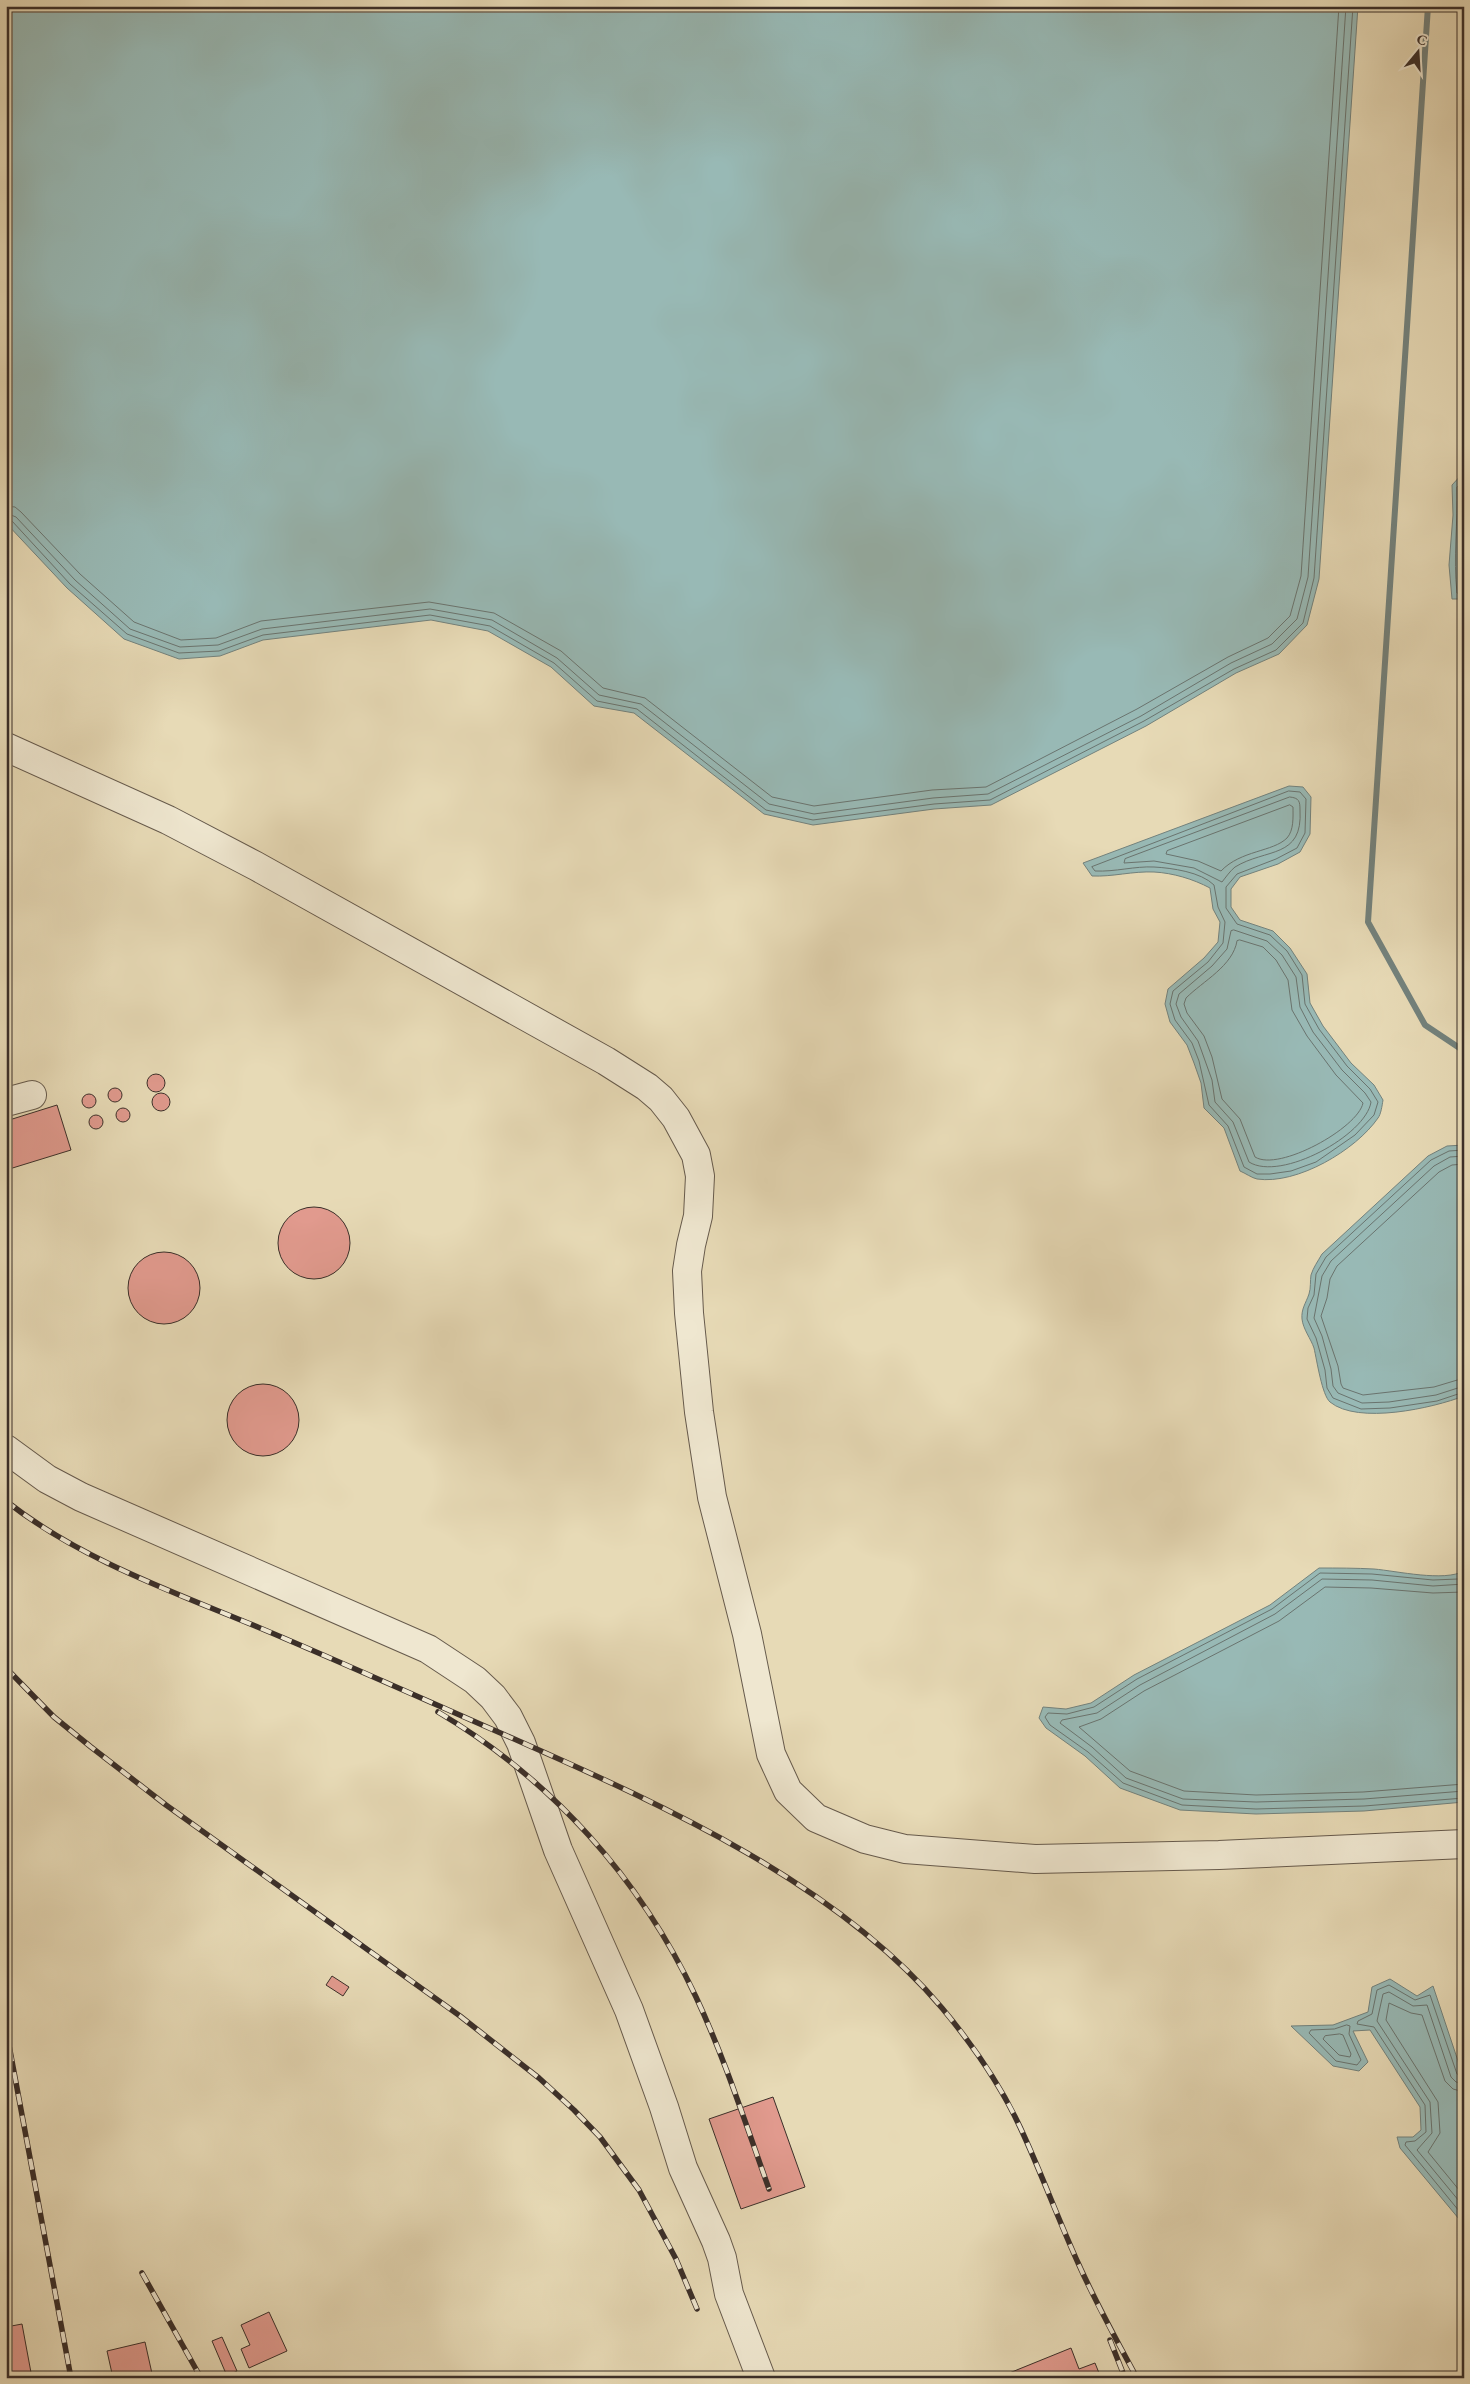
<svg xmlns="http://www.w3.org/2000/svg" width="1470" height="2384" font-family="'EB Garamond',serif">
<rect width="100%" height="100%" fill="#e7dab6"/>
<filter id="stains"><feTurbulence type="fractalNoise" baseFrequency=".004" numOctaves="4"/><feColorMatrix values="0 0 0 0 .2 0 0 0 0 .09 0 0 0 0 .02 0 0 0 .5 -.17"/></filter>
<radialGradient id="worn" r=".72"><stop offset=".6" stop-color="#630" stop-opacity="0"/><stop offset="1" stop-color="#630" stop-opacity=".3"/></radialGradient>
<!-- water -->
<g fill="#98b9b5" stroke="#73827d">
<path d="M6 6H1358L1319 579 1307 625 1279 654 1236 673 1146 726 991 805 934 809 813 825 764 814 634 713 594 706 551 667 488 631 431 620 263 640 220 656 179 659 124 639 67 588 6 523Z"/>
<path d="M1464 472V599H1452L1449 565 1453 515 1452 485Z"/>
<path d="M1289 786 1303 787 1311 797 1310 834 1300 852 1278 864 1240 877 1231 889V907L1240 920 1273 931 1290 948 1307 974 1310 1003 1323 1026 1351 1063 1374 1085 1383 1100C1382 1106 1381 1114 1378 1118 1356 1150 1297 1185 1257 1179 1252 1178 1245 1173 1240 1171L1224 1128 1204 1108 1201 1083 1194 1063 1187 1045 1170 1022 1165 1004 1168 989 1204 958 1218 942 1220 922 1213 909 1210 888C1193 879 1173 873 1154 872 1133 871 1112 877 1092 876L1083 863Z"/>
<path d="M1464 1145V1396C1433 1408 1358 1425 1330 1402 1322 1395 1317 1361 1314 1348 1311 1339 1303 1329 1302 1319 1301 1309 1306 1303 1309 1294 1311 1288 1310 1281 1311 1275 1313 1268 1318 1261 1322 1254L1428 1156 1447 1146Z"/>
<path d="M1319 1568C1337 1568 1356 1568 1374 1569 1397 1571 1444 1582 1464 1571V1802L1364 1811 1256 1814 1180 1810 1120 1788 1085 1756 1046 1728 1039 1718 1043 1707 1066 1709 1091 1703 1134 1675 1270 1605Z"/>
<path d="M1390 1979 1417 1996 1433 1986 1464 2079V2225L1400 2148 1397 2137H1413L1421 2130 1420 2107 1370 2030 1353 2031 1368 2062 1359 2071 1333 2066 1291 2026 1333 2025 1368 2012 1372 1987Z"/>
</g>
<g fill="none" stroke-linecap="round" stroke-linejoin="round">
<!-- shore -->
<g stroke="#6a746f" stroke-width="1">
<path d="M1464 480 1457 487C1458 523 1453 557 1457 593L1464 595"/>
<path d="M6 506 15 507 21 512 80 574 134 622 181 640 216 638 261 621 429 602 494 613 561 651 603 688 645 698 772 797 814 806 932 790 986 787 1137 709 1228 657 1268 638 1290 616 1301 576 1339 6"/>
<path d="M6 513 16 517 75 580 130 629 180 647 218 645 262 629 430 609 492 620 557 658 599 695 641 704 769 804 814 814 933 798 988 794 1141 716 1231 663 1272 644 1297 619 1308 577 1346 6"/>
<path d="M1464 518 1460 565 1464 588"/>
<path d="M6 520 12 521 70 584 127 634 179 653 219 651 263 635 430 615 490 626 554 663 597 701 637 709 766 810 813 820 934 804 990 800 1144 721 1234 669 1276 650 1303 623 1314 578 1353 6"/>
<path d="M1289 791 1300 792 1306 799 1305 833 1297 848 1276 859 1237 874 1226 887V908L1237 924 1270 935 1287 951 1302 975 1305 1004 1319 1029 1347 1066 1370 1089 1378 1102 1374 1115 1355 1135 1316 1162 1291 1171 1270 1174H1257L1244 1167 1228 1126 1209 1105 1199 1061 1192 1043 1175 1020 1170 1004 1173 991 1208 962 1223 943 1225 922 1218 907 1214 885C1201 872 1172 868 1154 867 1135 866 1115 872 1095 871L1092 867Z"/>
<path d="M1290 797C1299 798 1300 801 1300 810 1303 859 1266 848 1235 867 1230 871 1226 877 1222 882L1194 868 1154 861 1124 863 1125 859Z"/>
<path d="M1290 805 1293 807C1293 817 1294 830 1287 838 1273 852 1241 850 1221 871L1198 861 1166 854 1167 851Z"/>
<path d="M1234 930 1267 941 1282 955 1296 977 1300 1007 1313 1032 1342 1070 1365 1093 1371 1102C1366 1135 1281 1182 1249 1162L1233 1122 1215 1102 1212 1080 1198 1041 1181 1017 1176 1004 1179 994 1212 966 1227 949 1231 931Z"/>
<path d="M1240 940 1263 947 1276 960 1288 980 1292 1010 1307 1036 1336 1075 1363 1103C1358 1128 1279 1172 1255 1157L1240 1119 1222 1099 1212 1057 1204 1036 1187 1013 1184 1004 1186 998C1203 981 1233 966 1237 941Z"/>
<path d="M1464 1150 1449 1151 1431 1160 1326 1257 1316 1274 1314 1295 1308 1308 1307 1319 1316 1338 1325 1370 1327 1388 1333 1398 1361 1409 1390 1408 1437 1401 1464 1392"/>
<path d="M1464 1156 1450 1157 1434 1166 1331 1261 1322 1276 1314 1318 1322 1336 1331 1369 1333 1386 1338 1393 1362 1403 1389 1402 1436 1395 1464 1386"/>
<path d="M1464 1164 1452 1165 1439 1172 1337 1266 1330 1279 1327 1298 1321 1316 1338 1366 1341 1384 1343 1388 1363 1395 1434 1387 1464 1378"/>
<path d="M1464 1577 1458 1579 1433 1580 1372 1574 1320 1573 1272 1609 1137 1679 1094 1707 1067 1714 1048 1713 1045 1717 1050 1725 1088 1752 1123 1783 1182 1805 1256 1809 1364 1806 1464 1798"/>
<path d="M1464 1584 1433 1586 1372 1580 1322 1579 1275 1614 1140 1685 1097 1713 1062 1720 1060 1723 1092 1747 1126 1778 1183 1799 1256 1802 1364 1799 1464 1791"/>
<path d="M1464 1592 1433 1593 1371 1588 1325 1587 1279 1621 1144 1691 1101 1719 1079 1727 1130 1771 1184 1791 1256 1795 1363 1792 1464 1784"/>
<path d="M1347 2025 1350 2026 1349 2034 1361 2060 1357 2065 1336 2061 1309 2033 1311 2030 1334 2029Z"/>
<path d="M1340 2034 1343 2035 1351 2054 1350 2057 1339 2055 1323 2039 1325 2036Z"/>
<path d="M1464 2078 1457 2074 1430 1995 1415 2000 1389 1985 1377 1990 1372 2014 1358 2021 1357 2024 1374 2027 1425 2105 1426 2132 1415 2141 1406 2142 1405 2145 1464 2217"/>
<path d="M1464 2084 1456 2082 1451 2077 1427 2005 1413 2006 1389 1992 1383 1994 1377 2021 1430 2102 1432 2133 1417 2150 1464 2207"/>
<path d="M1464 2092 1453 2089 1445 2081 1422 2015 1411 2013 1389 2003 1386 2020 1438 2102 1440 2133 1428 2152 1464 2196"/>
</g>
<!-- stream -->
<path stroke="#73827d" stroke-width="6" d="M1428 6 1368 922 1425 1025 1464 1051"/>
</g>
<!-- building -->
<g fill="#e19a8e" stroke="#3b2f29">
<circle cx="156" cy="1083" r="9"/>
<circle cx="115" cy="1095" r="7"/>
<circle cx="161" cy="1102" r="9"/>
<circle cx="89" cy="1101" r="7"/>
<path d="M57 1105 71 1150 6 1170V1121Z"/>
<circle cx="123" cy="1115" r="7"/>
<circle cx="96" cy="1122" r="7"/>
<circle cx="314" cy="1243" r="36"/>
<circle cx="164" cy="1288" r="36"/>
<circle cx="263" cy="1420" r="36"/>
<path d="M332 1976 349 1987 343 1996 326 1985Z"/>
<path d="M773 2097 805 2187 741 2209 709 2119Z"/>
<path d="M269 2312 287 2351 249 2368 241 2349 250 2345 241 2325Z"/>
<path d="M22 2324 32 2378H6V2327Z"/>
<path d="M222 2337 237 2371 227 2376 212 2341Z"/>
<path d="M145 2342 153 2378H113L107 2351Z"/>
<path d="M1071 2348 1079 2369 1095 2363 1101 2378H997Z"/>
</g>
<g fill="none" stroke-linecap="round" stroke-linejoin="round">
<defs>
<g id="minor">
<path d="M6 747 168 820 256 866 606 1061 647 1087 661 1099 676 1118 696 1155 700 1176 698 1216 691 1245 687 1271 689 1313 699 1412 712 1497 747 1634 771 1754 788 1791 816 1818 865 1839 905 1849 1035 1859 1219 1855 1464 1844"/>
<path d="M6 1102 32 1095"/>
<path d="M6 1449 47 1479 81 1497 428 1649 475 1680 493 1697 508 1717 521 1743 558 1850 629 2010 664 2107 683 2168 716 2241 722 2258 729 2294 761 2378"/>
</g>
</defs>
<!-- minor casing -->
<use href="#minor" stroke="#665a4c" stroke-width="30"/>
<!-- minor -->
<use href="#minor" stroke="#efe7d0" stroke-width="28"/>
<defs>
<g id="rail">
<path d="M6 1501C81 1560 174 1592 260 1628 348 1665 434 1704 521 1742 667 1807 837 1884 942 2008 972 2044 1000 2084 1020 2127 1041 2172 1058 2219 1079 2265 1096 2303 1117 2341 1137 2378"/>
<path d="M6 1668 54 1717 91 1747 166 1805 460 2016 539 2078 574 2110 600 2137 639 2190 676 2259 697 2309"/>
<path d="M438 1712C551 1779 640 1878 696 1997 725 2059 746 2125 769 2189"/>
<path d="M6 2029 71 2378"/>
<path d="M142 2273 201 2378"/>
<path d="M1110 2340 1125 2378"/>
</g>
</defs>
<!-- rail casing -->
<use href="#rail" stroke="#3b2f29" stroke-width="5.5"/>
<!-- rail -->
<use href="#rail" stroke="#efe7d0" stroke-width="4" stroke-dasharray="11" stroke-linecap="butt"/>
</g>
<!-- margin -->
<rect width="1470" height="2384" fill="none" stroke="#e7dab6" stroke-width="25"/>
<rect x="8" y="8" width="1455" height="2369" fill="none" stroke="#3b2f29" stroke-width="2.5"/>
<rect x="12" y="12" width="1445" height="2359" fill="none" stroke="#3b2f29"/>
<!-- north arrow -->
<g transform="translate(1418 52) rotate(18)" stroke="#efe7d0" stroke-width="4" paint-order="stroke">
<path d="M0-4L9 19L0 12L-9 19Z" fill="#3b2f29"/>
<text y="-8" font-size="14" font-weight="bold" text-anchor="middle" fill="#3b2f29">С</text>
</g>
<rect width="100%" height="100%" filter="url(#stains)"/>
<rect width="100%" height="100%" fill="url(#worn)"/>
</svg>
